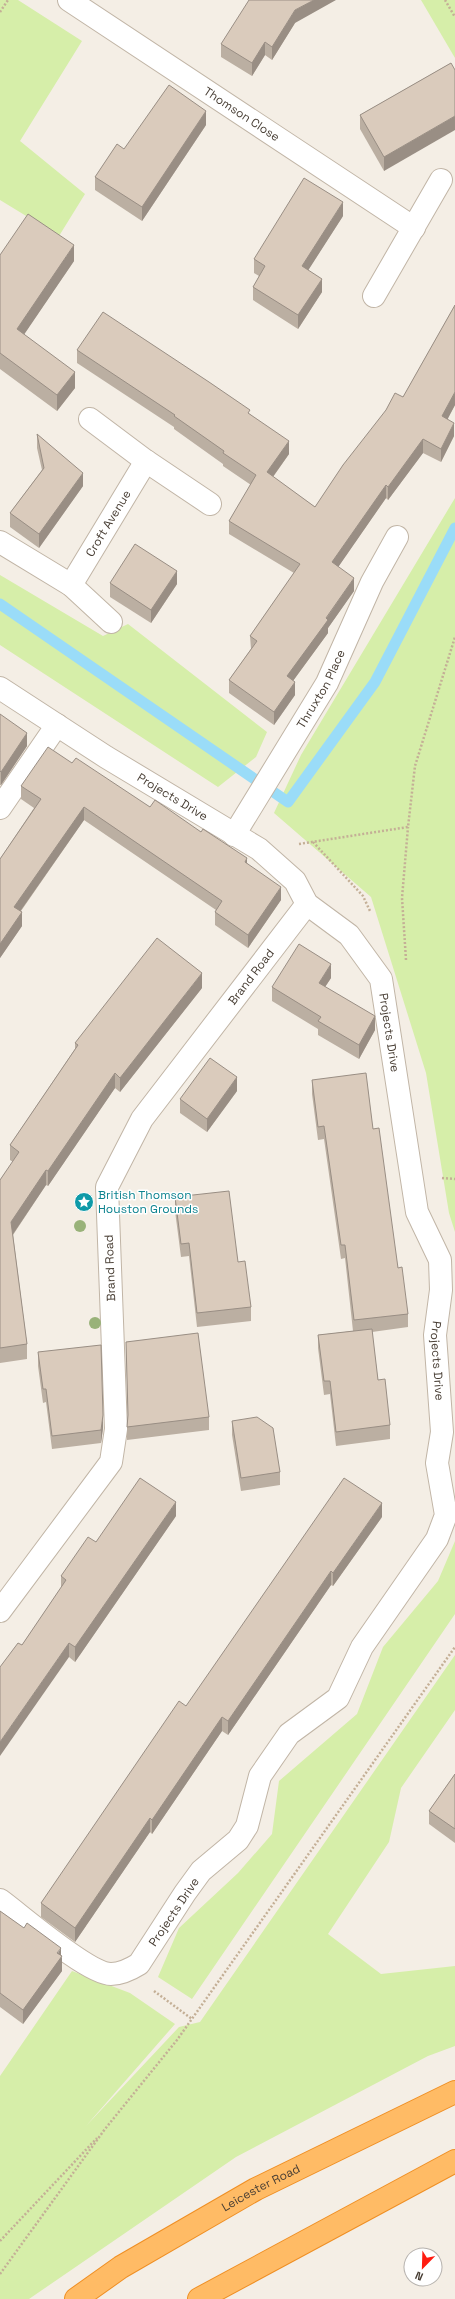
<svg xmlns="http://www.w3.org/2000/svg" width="455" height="2299" font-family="'Space Grotesk',sans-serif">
<rect width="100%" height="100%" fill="#f4eee5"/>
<!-- green -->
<g fill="#d6eea9">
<path d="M0 0H18L82 41 20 141 85 194 59 236 0 200Z"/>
<path d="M421 0H455V58Z"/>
<path d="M455 498V1232L449 1213 426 1073 371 897 274 813 301 755Z"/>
<path d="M0 575 103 636 128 624 267 732 256 757 218 787 0 645Z"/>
<path d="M455 1541V1614L192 1999 158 1977 179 1928 238 1873 272 1834 279 1781 357 1714 383 1647 438 1581Z"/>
<path d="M455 1655V1710L401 1788 389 1842 328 1934 381 1974 455 1966V2046L428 2056 236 2157 29 2299H0V2076L72 1971 130 1993 175 2024 86 2126 179 2027 200 2022Z"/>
</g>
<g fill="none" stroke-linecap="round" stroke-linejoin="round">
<!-- stream -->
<path stroke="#9adcf8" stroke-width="11" d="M0 604 288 802 375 682 455 528"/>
<defs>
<g id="minor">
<path id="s1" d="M69 0 414 228"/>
<path d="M374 296 441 180"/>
<path d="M90 419 146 461 210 504"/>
<path d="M0 542 71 585 111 622"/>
<path id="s2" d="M71 585 146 461"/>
<path id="s3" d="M0 688 106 757 259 849 295 881 307 904 349 935 381 979 417 1212 440 1260 441 1290 435 1335 442 1432 437 1463 446 1515 437 1539 362 1647 338 1698 289 1734 260 1776 247 1826 238 1840 201 1871 185 1893 139 1964C131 1969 121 1974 111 1974 88 1974 22 1916 0 1900"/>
<path d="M0 808 57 725"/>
<path id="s4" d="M234 835 327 683 372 582 397 537"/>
<path id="s5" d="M0 1611 111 1462 116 1429 107 1187 142 1119 307 904"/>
</g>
<g id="highway">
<path id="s6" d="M76 2299 121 2267 256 2189 455 2092"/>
<path d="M199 2299 455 2161"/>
</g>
</defs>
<!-- minor casing -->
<use href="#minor" stroke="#c1b5a6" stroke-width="24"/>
<!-- highway casing -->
<use href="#highway" stroke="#ef8f24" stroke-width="24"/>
<!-- path -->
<g stroke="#c4af96" stroke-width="2.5" stroke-dasharray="2 2" stroke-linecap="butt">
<path d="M445 0 455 17"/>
<path d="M0 12 8 0"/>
<path d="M313 842 363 896 370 911"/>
<path d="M299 844 408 827 415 766 455 637"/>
<path d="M406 960 402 898 408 827"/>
<path d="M442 1178 455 1179"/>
<path d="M154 1991 192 2019"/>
<path d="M0 2241 97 2138"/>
<path d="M0 2274 105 2129 177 2040 455 1647"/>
</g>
<!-- minor -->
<use href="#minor" stroke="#fff" stroke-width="22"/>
<!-- highway -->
<use href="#highway" stroke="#ffbb65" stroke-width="22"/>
</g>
<!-- trees -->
<g fill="#99b279">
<circle cx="80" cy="1226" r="6"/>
<circle cx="95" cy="1323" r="6"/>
</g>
<!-- wall -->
<g fill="#bbafa2">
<path d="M295 23 272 60 265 55 252 76 221 57V44Z"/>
<path d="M451 63 384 171 360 129V115Z"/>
<path d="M206 125 142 221 95 190V177L124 149Z"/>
<path d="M343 216 308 270 322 292 298 329 253 300V287L259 276 254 273V259Z"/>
<path d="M0 255 74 261 24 334 75 388 57 411 0 369Z"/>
<path d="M455 305V405L447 419 454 436 441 462 423 453 388 500 386 498 338 567 354 591 328 628V633L293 681 295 695 274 725 229 693V680L251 649 250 636 294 573 229 534V521L251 485 223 466V464L174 429V427L77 363V350L250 414 289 454 273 477 315 507 403 397Z"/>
<path d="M37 434 83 486 39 548 10 527V513L42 470 37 448Z"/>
<path d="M110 583 177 584 151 623 110 597Z"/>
<path d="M0 714 27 746 1 785H0Z"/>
<path d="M72 763 150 807 201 832 247 863 281 900 248 948 215 925V912L216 910 84 820 21 911 22 926 0 958V859L34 808 21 799V786Z"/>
<path d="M331 978 325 987 375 1030 359 1059 318 1035V1029L272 1001V987Z"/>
<path d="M202 988 120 1092 115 1088 48 1186 46 1185 13 1235 27 1344V1359L0 1363V1180L13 1162 10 1160V1145L75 1049V1043Z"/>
<path d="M312 1080 373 1129 398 1268 408 1314V1327L372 1332 378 1380 390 1425V1439L336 1446 330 1394 324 1395 318 1348V1335L353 1331 345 1258 341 1259 324 1139 318 1140 312 1094Z"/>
<path d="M237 1091 207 1132 180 1113V1099Z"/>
<path d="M175 1197 238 1262 251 1307V1321L197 1327 189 1256 181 1257 175 1211Z"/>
<path d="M126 1342 209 1417V1430L127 1440V1427L128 1418Z"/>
<path d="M38 1352 103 1428 101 1443 52 1449 46 1402 43 1403 38 1366Z"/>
<path d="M232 1421 280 1472V1485L241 1491 232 1435Z"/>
<path d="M176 1516 75 1662 69 1657 22 1645 61 1588V1576L96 1542Z"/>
<path d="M382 1517 333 1586 331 1585 228 1735 222 1731 152 1834 150 1832 75 1942 41 1917V1903L186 1706Z"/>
<path d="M455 1774V1843L429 1824V1811Z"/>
<path d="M0 1911 61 1956 62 1971 23 2024 0 2007Z"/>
</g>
<!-- shaded-wall -->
<g fill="#998e84">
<path d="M314 0H336L295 23 272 60V47L295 10Z"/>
<path d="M265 42V55L252 76V63Z"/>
<path d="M206 111V125L142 221V207Z"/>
<path d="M455 116V130L384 171V157Z"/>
<path d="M343 202V216L302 280V266Z"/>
<path d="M74 245V261L17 345V329Z"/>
<path d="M322 279V292L298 329V315Z"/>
<path d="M75 372V388L57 411V395Z"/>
<path d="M455 392V405L442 430V416Z"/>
<path d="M454 423V436L441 462V449Z"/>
<path d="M423 439V453L388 500V487Z"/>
<path d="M289 441V454L267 485V472Z"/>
<path d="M83 473V486L39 548V534Z"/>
<path d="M386 485V498L332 576V562Z"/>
<path d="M177 571V584L151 623V610Z"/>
<path d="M354 578V591L328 628V633L287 689V676Z"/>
<path d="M295 682V695L274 725V712Z"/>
<path d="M27 733V746L1 785V772Z"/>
<path d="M84 807V820L14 920V907Z"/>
<path d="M247 858V871L245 862Z"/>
<path d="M281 887V900L248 948V935Z"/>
<path d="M22 912V926L0 958V944Z"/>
<path d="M331 964V978L319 996V983Z"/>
<path d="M202 973V988L120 1092V1078Z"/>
<path d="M375 1016V1030L359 1059V1045Z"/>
<path d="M115 1073V1088L48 1186V1171Z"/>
<path d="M237 1077V1091L207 1132V1119Z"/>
<path d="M46 1170V1185L11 1237V1222Z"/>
<path d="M103 1415V1428L101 1443V1430Z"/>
<path d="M176 1502V1516L75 1662V1647Z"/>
<path d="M382 1503V1517L333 1586V1573Z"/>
<path d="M331 1571V1585L228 1735V1721Z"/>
<path d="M69 1643V1657L0 1756V1742Z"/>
<path d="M222 1717V1731L152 1834V1820Z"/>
<path d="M150 1818V1832L75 1942V1928Z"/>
<path d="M61 1948V1958L62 1956V1971L23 2024V2010Z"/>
</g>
<!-- building -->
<g fill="#dacbbc" stroke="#998e84">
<path d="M249 0H314L295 10 272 47 265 42 252 63 221 44Z"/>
<path d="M451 63 455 70V116L384 157 360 115Z"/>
<path d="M169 85 206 111 142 207 95 177 117 144 124 149Z"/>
<path d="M304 178 343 202 302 266 322 279 298 315 253 287 265 266 254 259Z"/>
<path d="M28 214 74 245 17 329 75 372 57 395 0 353V255Z"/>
<path d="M455 305V392L442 416 454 423 441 449 423 439 388 487 386 485 332 562 354 578 326 618 328 620 287 676 295 682 274 712 229 680 257 641 250 636 300 564 229 521 256 475 223 453 224 451 174 416 175 415 77 350 103 312 209 382 250 410 248 413 289 441 267 472 315 507 343 465 386 410 395 393 403 397Z"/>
<path d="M37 434 83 473 39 534 10 513 44 468Z"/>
<path d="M135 544 177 571 151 610 110 583Z"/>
<path d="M0 714 27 733 1 772 0 771Z"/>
<path d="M48 747 72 763 76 758 150 807 155 800 201 832 203 829 247 858 245 862 281 887 248 935 215 912 222 901 84 807 14 907 22 912 0 944V859L41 799 21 786Z"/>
<path d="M157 938 202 973 120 1078 115 1073 48 1171 46 1170 11 1222 27 1344 0 1348V1180L19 1152 10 1145 78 1045 75 1043Z"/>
<path d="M299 944 331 964 319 983 375 1016 359 1045 318 1021 321 1017 272 987Z"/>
<path d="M210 1058 237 1077 207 1119 180 1099Z"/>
<path d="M366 1073 373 1129 379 1128 398 1268 402 1267 408 1314 354 1320 345 1245H341L324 1126 318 1127 312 1080Z"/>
<path d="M229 1191 238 1262 245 1261 251 1307 197 1313 189 1243 181 1244 175 1197Z"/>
<path d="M372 1329 378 1380 385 1379 390 1425 336 1432 330 1381H324L318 1335Z"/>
<path d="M198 1333 209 1417 127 1427 128 1415 126 1342Z"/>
<path d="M101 1345 103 1415 101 1430 52 1436 46 1389H43L38 1352Z"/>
<path d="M257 1417 273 1428 280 1472 241 1478 232 1421Z"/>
<path d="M140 1478 176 1502 75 1647 69 1643 0 1742V1667L18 1643 22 1645 66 1580 61 1576 88 1537 96 1542Z"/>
<path d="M344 1478 382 1503 333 1573 331 1571 228 1721 222 1717 152 1820 150 1818 75 1928 41 1903 179 1701 186 1706Z"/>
<path d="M455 1774V1829L429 1811Z"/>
<path d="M0 1911 24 1928 27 1923 61 1948 57 1953 62 1956 23 2010 0 1993Z"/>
</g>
<!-- icons -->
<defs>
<symbol id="sight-disc" viewBox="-11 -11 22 22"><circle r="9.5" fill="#0f9aa8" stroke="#fff"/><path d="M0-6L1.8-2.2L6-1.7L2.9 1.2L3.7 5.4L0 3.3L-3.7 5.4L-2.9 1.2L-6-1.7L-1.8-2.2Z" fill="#fff"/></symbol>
</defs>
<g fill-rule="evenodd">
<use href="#sight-disc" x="73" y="1191" width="22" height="22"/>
</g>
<g text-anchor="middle" stroke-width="3" stroke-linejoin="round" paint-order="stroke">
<!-- street labels -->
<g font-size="12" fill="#483e34" stroke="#fff">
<text dy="4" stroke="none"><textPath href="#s1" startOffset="207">Thomson Close</textPath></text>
<text dy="4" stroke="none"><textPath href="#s2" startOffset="72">Croft Avenue</textPath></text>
<text dy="4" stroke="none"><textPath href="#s4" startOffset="170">Thruxton Place</textPath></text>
<text dy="4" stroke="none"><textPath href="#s3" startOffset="204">Projects Drive</textPath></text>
<text dy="4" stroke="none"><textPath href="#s5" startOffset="717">Brand Road</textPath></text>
<text dy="4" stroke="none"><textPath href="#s3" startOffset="540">Projects Drive</textPath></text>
<text transform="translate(110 1268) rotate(-92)" y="4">Brand Road</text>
<text dy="4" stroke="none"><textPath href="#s3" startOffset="876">Projects Drive</textPath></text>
<text transform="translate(174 1912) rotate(-56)" y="4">Projects Drive</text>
<text dy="4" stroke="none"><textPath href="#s6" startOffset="216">Leicester Road</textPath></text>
</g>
<!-- culture labels -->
<g font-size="12" fill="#0d838f" stroke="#fff" text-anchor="start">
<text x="98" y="1199">British Thomson<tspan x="98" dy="14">Houston Grounds</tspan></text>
</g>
</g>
<!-- north arrow -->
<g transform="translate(423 2267) rotate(203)"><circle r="19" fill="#ffffff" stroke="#b6b2ae"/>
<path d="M0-3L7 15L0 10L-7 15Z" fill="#ff1c11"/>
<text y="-6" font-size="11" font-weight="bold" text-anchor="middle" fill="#483e34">N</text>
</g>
</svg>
